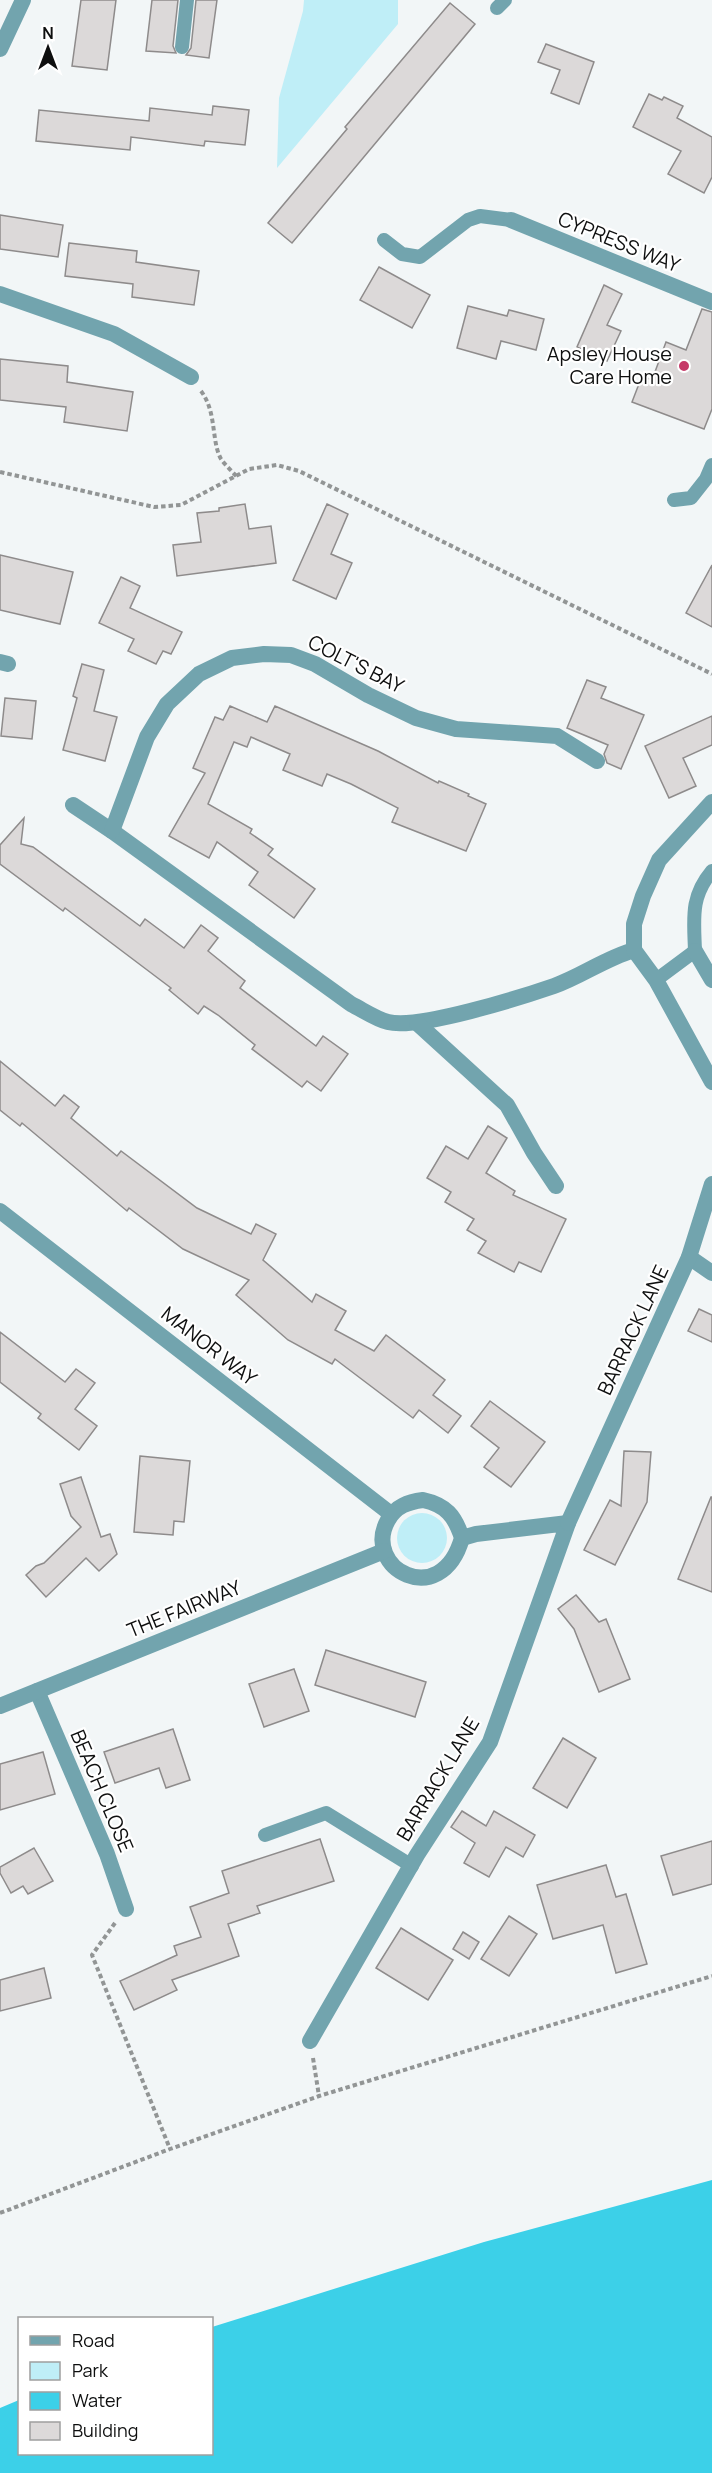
<svg xmlns="http://www.w3.org/2000/svg" width="712" height="2473" font-family="Manrope,sans-serif">
<rect width="100%" height="100%" fill="#f2f6f7"/>
<!-- green -->
<g fill="#bfeef7">
<path d="M304 0H398V24L277 168 279 98 303 11Z"/>
<circle cx="422" cy="1538" r="25"/>
</g>
<!-- water -->
<path fill="#3cd0e8" d="M712 2180V2473H0V2408L19 2400 20 2454H212V2327L484 2242Z"/>
<!-- building -->
<g fill="#dcd9d9" stroke="#8e8b8b" stroke-width="1.5">
<path d="M81 0H116L107 70 72 66Z"/>
<path d="M152 0H178L173 46 176 53 146 51Z"/>
<path d="M196 0H217L209 58 186 55 191 48Z"/>
<path d="M450 3 475 24 292 243 268 223 347 129 345 127Z"/>
<path d="M546 44 594 62 579 104 551 93 560 70 538 62Z"/>
<path d="M649 94 662 100 664 97 683 106 677 118 712 137V177L704 193 668 174 681 151 633 127Z"/>
<path d="M213 106 249 110 245 145 205 141 204 146 131 137 130 150 36 141 39 110 149 121 150 108 212 115Z"/>
<path d="M0 215 63 225 58 257 0 249Z"/>
<path d="M69 243 137 251 136 262 199 271 194 305 132 297 133 284 65 276Z"/>
<path d="M379 267 430 295 412 328 360 300Z"/>
<path d="M604 285 622 294 607 325 621 331 607 361 577 347Z"/>
<path d="M468 306 507 316 509 310 544 319 536 350 501 341 496 359 457 348Z"/>
<path d="M702 309 712 312V409L704 429 632 402 642 376 652 380 666 342 686 350Z"/>
<path d="M0 359 68 366 67 382 133 392 127 431 64 422 66 407 0 400Z"/>
<path d="M245 504 249 529 271 526 276 563 177 576 173 545 201 542 197 513 219 511V508Z"/>
<path d="M327 504 348 514 331 554 352 563 336 599 293 580Z"/>
<path d="M0 555 73 572 60 624 0 610Z"/>
<path d="M712 565V627L686 613Z"/>
<path d="M121 577 140 586 130 608 182 632 171 654 163 651 156 664 128 651 134 639 99 623Z"/>
<path d="M82 664 104 670 94 711 117 717 105 761 63 750 77 698 73 696Z"/>
<path d="M587 680 606 687 601 698 644 715 621 769 607 763 604 754 608 745 567 728Z"/>
<path d="M5 698 36 701 32 739 1 736Z"/>
<path d="M230 706 267 722 275 706 378 751 438 783 439 781 469 794 468 796 486 804 466 851 392 822 398 808 351 784 327 774 322 786 283 770 290 754 251 737 247 747 234 742 208 804 252 829 250 833 273 849 268 855 315 889 294 918 249 885 258 872 217 842 209 858 169 836 205 773 193 768 215 717 223 720Z"/>
<path d="M712 716V745L683 758 696 786 669 798 645 746Z"/>
<path d="M24 818 21 844 33 847 140 926 145 919 184 948 201 925 218 938 208 951 245 981 240 988 316 1046 323 1036 348 1054 321 1091 307 1081 302 1087 252 1049 255 1045 218 1015 204 1006 198 1014 169 990 171 988 65 908 63 911 0 864V845Z"/>
<path d="M0 1061 55 1106 64 1095 79 1107 71 1118 117 1156 121 1151 197 1208 251 1234 256 1224 276 1234 263 1260 312 1302 316 1294 346 1311 335 1330 374 1351 386 1335 445 1380 433 1395 461 1416 448 1433 419 1410 413 1418 335 1359 332 1364 288 1340 236 1295 249 1280 183 1249 129 1208 127 1211 22 1123 20 1126 0 1110Z"/>
<path d="M488 1126 507 1138 486 1173 515 1191 513 1195 566 1219 541 1272 519 1262 514 1272 478 1253 486 1241 467 1230 474 1219 445 1202 451 1192 427 1178 446 1146 468 1159Z"/>
<path d="M699 1309 712 1315V1342L688 1331Z"/>
<path d="M0 1332 65 1382 76 1369 95 1383 75 1409 97 1426 79 1450 38 1418 41 1414 0 1382Z"/>
<path d="M490 1401 545 1442 511 1487 484 1467 499 1448 471 1426Z"/>
<path d="M624 1451 651 1452 647 1502 615 1565 584 1550 610 1500 621 1506Z"/>
<path d="M140 1456 190 1461 184 1522 174 1521 173 1535 134 1532Z"/>
<path d="M81 1477 101 1537 110 1534 117 1554 99 1571 86 1558 46 1597 26 1575 36 1566 44 1563 81 1527 71 1516 60 1484Z"/>
<path d="M711 1497H712V1592L678 1579Z"/>
<path d="M576 1595 599 1622 606 1619 630 1679 599 1692 574 1629 558 1609Z"/>
<path d="M326 1650 426 1682 415 1717 315 1685Z"/>
<path d="M294 1669 309 1711 264 1727 249 1684Z"/>
<path d="M173 1729 190 1780 166 1788 159 1768 115 1783 104 1752Z"/>
<path d="M563 1738 596 1758 567 1808 533 1788Z"/>
<path d="M43 1752 55 1794 0 1810V1764Z"/>
<path d="M462 1811 486 1826 494 1811 535 1835 523 1857 506 1847 489 1877 464 1863 475 1843 451 1827Z"/>
<path d="M320 1839 334 1881 257 1906 260 1913 228 1924 239 1956 172 1980 177 1990 134 2010 120 1981 177 1955 174 1946 201 1937 190 1907 229 1893 222 1871Z"/>
<path d="M712 1841V1884L673 1895 661 1856Z"/>
<path d="M34 1848 53 1881 28 1894 23 1886 11 1893 0 1873V1867Z"/>
<path d="M606 1865 616 1897 626 1894 647 1964 616 1973 603 1925 553 1939 537 1885Z"/>
<path d="M509 1916 537 1934 509 1976 481 1959Z"/>
<path d="M401 1928 453 1960 428 2000 376 1968Z"/>
<path d="M463 1932 479 1942 469 1959 453 1949Z"/>
<path d="M44 1968 51 1998 0 2011V1980Z"/>
</g>
<g fill="none" stroke-linecap="round" stroke-linejoin="round">
<!-- path -->
<g stroke="#929595" stroke-width="4" stroke-dasharray="4.5 3" stroke-linecap="butt">
<path d="M201 391C217 412 211 441 221 459 225 465 232 471 237 477"/>
<path d="M0 472 154 507 181 505 249 469 277 465 299 471 712 674"/>
<path d="M115 1923 92 1955 170 2149"/>
<path d="M313 2058 319 2096"/>
<path d="M0 2213 170 2149 319 2096 712 1976"/>
</g>
<!-- service -->
<g stroke="#72a4ae" stroke-width="14">
<path d="M497 8 505 0"/>
<path d="M182 47 187 0"/>
<path d="M384 240 402 254 420 257 468 220 480 216 511 220"/>
<path d="M674 500 691 498 706 479 712 465"/>
<path d="M656 980 695 951C694 919 690 897 712 871"/>
<path d="M265 1835 326 1813 412 1866"/>
</g>
<!-- minor -->
<g stroke="#72a4ae" stroke-width="16">
<path d="M0 49 23 0"/>
<path d="M511 220 712 302"/>
<path d="M0 294 114 334 191 377"/>
<path d="M0 662 8 664"/>
<path d="M73 805 112 831 351 1004C363 1010 376 1019 388 1022 418 1030 522 997 554 986 582 976 604 959 634 950"/>
<path d="M112 831 147 737 167 704 199 674 232 658 264 654 291 655 315 664 368 695 416 718 456 729 557 736 597 761"/>
<path d="M695 951 712 980"/>
<path d="M417 1023 507 1105 534 1153 556 1186"/>
<path d="M0 1211 391 1514"/>
<path d="M689 1257 712 1273"/>
<path d="M423 1500C446 1505 455 1516 462 1538 441 1612 361 1568 388 1520 396 1506 408 1502 423 1500Z"/>
<path d="M37 1691 107 1854 126 1909"/>
<path d="M0 1706 384 1551"/>
<path d="M310 2041 417 1855 490 1742 568 1523 476 1534 462 1538"/>
</g>
<!-- tertiary -->
<g stroke="#72a4ae" stroke-width="16">
<path d="M712 802 659 860 643 896 634 924V950L656 980 712 1082"/>
<path d="M568 1523 689 1257 712 1184"/>
</g>
</g>
<!-- markers -->
<circle fill="#c63968" stroke="#fff" stroke-width="2" cx="684" cy="366" r="6"/>
<g text-anchor="middle" stroke-width="4.5" stroke-linejoin="round" paint-order="stroke">
<!-- street labels -->
<g font-size="20" fill="#0e0f0f" stroke="#fff">
<text transform="translate(619 242) rotate(22)" y="7">CYPRESS WAY</text>
<text transform="translate(356 664) rotate(27)" y="7">COLT'S BAY</text>
<text transform="translate(633 1330) rotate(-65)" y="7">BARRACK LANE</text>
<text transform="translate(209 1346) rotate(38)" y="7">MANOR WAY</text>
<text transform="translate(184 1609) rotate(-22)" y="7">THE FAIRWAY</text>
<text transform="translate(438 1779) rotate(-59)" y="7">BARRACK LANE</text>
<text transform="translate(102 1791) rotate(67)" y="7">BEACH CLOSE</text>
</g>
<!-- poi labels -->
<g font-size="20" fill="#0e0f0f" stroke="#fff" text-anchor="end">
<text x="672" y="361">Apsley House<tspan x="672" dy="23">Care Home</tspan></text>
</g>
</g>
<!-- legend -->
<rect x="18" y="2317" width="195" height="138" fill="#ffffff" stroke="#9f9f9f" stroke-width="1.5"/>
<rect x="30" y="2336" width="30" height="9" fill="#72a4ae" stroke="#9f9f9f" stroke-width="1.5"/>
<text x="72" y="2347" font-size="18" fill="#0e0f0f">Road</text>
<rect x="30" y="2362" width="30" height="18" fill="#bfeef7" stroke="#9f9f9f" stroke-width="1.5"/>
<text x="72" y="2377" font-size="18" fill="#0e0f0f">Park</text>
<rect x="30" y="2392" width="30" height="18" fill="#3cd0e8" stroke="#9f9f9f" stroke-width="1.5"/>
<text x="72" y="2407" font-size="18" fill="#0e0f0f">Water</text>
<rect x="30" y="2422" width="30" height="18" fill="#dcd9d9" stroke="#9f9f9f" stroke-width="1.5"/>
<text x="72" y="2437" font-size="18" fill="#0e0f0f">Building</text>
<!-- north arrow -->
<g transform="translate(48 48)" stroke="#ffffff" stroke-width="4.5" paint-order="stroke">
<path d="M0-4.5L10 22L0 15L-10 22Z" fill="#0e0f0f"/>
<text y="-9" font-size="16" font-weight="bold" text-anchor="middle" fill="#0e0f0f">N</text>
</g>
</svg>
